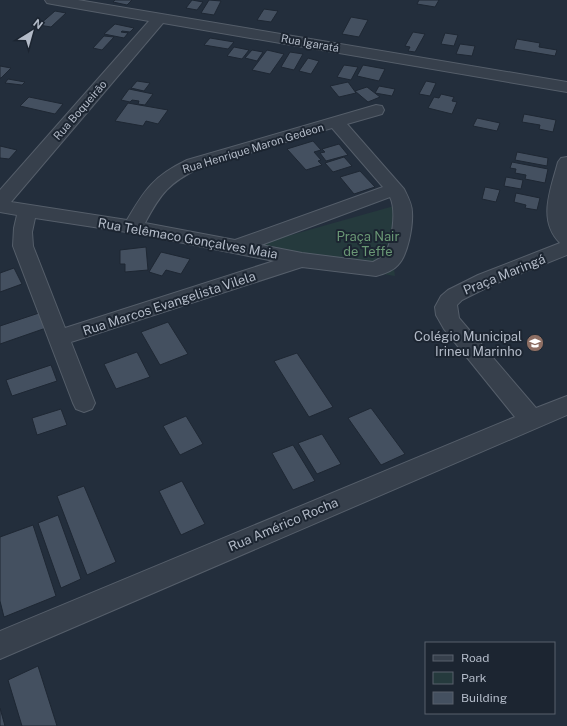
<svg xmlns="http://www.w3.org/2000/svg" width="567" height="726" font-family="'Public Sans',sans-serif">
<rect width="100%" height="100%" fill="#232e3c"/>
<!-- green -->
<path fill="#253a3d" d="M394 206 393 262 395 276 304 261 260 251 259 244Z"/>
<!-- building -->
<g fill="#445060" stroke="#1e2733">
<path d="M115 0H132L127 5 113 2Z"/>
<path d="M192 0 203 2 197 10 186 8Z"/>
<path d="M209 0 221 1 214 15 201 13Z"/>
<path d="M419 0H439L435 7 417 4Z"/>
<path d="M264 9 278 11 271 22 257 20Z"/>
<path d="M55 11 66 13 51 27 39 25Z"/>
<path d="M351 17 368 20 359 37 342 34Z"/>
<path d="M115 24 134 28 130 32 122 31 121 32 128 33 124 38 104 34Z"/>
<path d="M413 32 425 34 415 52 408 51 410 47 405 46Z"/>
<path d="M445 33 458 35 454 46 441 44Z"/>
<path d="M104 36 114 37 102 50 93 48Z"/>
<path d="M210 38 234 42 228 49 204 45Z"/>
<path d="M517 39 540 43 539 47 557 50 555 56 514 49Z"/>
<path d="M460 44 475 46 472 56 456 54Z"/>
<path d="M234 47 249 50 242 59 227 56Z"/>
<path d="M252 50 263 52 257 61 245 58Z"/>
<path d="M267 50 284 54 270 74 252 70Z"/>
<path d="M290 52 303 54 294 70 281 67Z"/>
<path d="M308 58 319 61 311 74 299 71Z"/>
<path d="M344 65 358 67 351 80 337 77Z"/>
<path d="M363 65 385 69 379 81 357 76Z"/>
<path d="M0 66 11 68 1 78H0Z"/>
<path d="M8 79 25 82 22 85 5 83Z"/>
<path d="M137 81 150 83 144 91 131 88Z"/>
<path d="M426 81 436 83 430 96 419 94Z"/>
<path d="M348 82 356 93 339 97 330 86Z"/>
<path d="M379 86 395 89 392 96 375 93Z"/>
<path d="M367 87 380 97 368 102 355 91Z"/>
<path d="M129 89 153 94 145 105 138 104 139 101 132 100 130 102 121 100Z"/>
<path d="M441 94 454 97 452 101 457 102 452 114 428 108 434 97 439 98Z"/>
<path d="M29 97 63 104 55 114 20 106Z"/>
<path d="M128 103 168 110 158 124 146 121 143 126 115 121Z"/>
<path d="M524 114 556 120 553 132 539 129 540 125 522 122Z"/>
<path d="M477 118 500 123 497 131 473 126Z"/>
<path d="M313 141 321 150 314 152 321 160 318 161 322 165 306 170 287 149Z"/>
<path d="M339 144 348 155 326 161 320 153 325 152 322 149Z"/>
<path d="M0 146 17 150 9 159 0 158Z"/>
<path d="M517 152 548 158 547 166 515 160Z"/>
<path d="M344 157 352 166 333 172 325 163Z"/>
<path d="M512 162 548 169 545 183 525 179 526 175 515 173 516 169 510 168Z"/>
<path d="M360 171 375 187 354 194 340 177Z"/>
<path d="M506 177 523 180 521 189 504 186Z"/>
<path d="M485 187 500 190 496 202 482 199Z"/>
<path d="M516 193 540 198 537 210 525 208 526 205 514 202Z"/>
<path d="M146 247 148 270 125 272V264H120V250Z"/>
<path d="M161 252 190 259 181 274 166 270 162 276 149 272Z"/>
<path d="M14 268 22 284 0 292V273Z"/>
<path d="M39 313 46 328 0 344V326Z"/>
<path d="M168 322 188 354 160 365 141 332Z"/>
<path d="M137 352 150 377 116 389 104 364Z"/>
<path d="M297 353 333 407 309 417 274 361Z"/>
<path d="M51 365 57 381 12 396 6 380Z"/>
<path d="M371 408 405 454 381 465 348 418Z"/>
<path d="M61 409 67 425 37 435 32 418Z"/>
<path d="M186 416 203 444 180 455 163 426Z"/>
<path d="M322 434 341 464 317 474 298 443Z"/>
<path d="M293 445 315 481 293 490 272 453Z"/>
<path d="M182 481 205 524 181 535 159 491Z"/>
<path d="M84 486 116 562 87 575 57 496Z"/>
<path d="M58 515 81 579 61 588 38 523Z"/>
<path d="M33 525 56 596 4 617 0 601V537Z"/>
<path d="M38 666 57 726H22L8 680Z"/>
<path d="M0 708 5 726H0Z"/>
</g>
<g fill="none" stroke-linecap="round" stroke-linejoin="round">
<defs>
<g id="minor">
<path d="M45 0H78L567 82V92L163 23 11 202 127 220C145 189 154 176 187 160L376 105 382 106 384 110 382 114 347 124 404 189C408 197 412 204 412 212 413 226 408 255 398 265 393 271 383 274 376 276L302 267 71 342 95 403 92 409 84 412 76 409 73 403 13 246 14 228 17 215 0 212V190L149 21 52 4 47 3ZM332 128 383 187 235 240 145 223C161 193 169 183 199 168ZM390 197C397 211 392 243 384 256L373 262 302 253 261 245ZM35 218 133 233 274 261 65 328 33 246 32 232Z"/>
<path d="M567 157V255L492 285 462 300 457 305 459 318 536 408 567 396V415L0 659V631L515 417 444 329 436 315 435 307 441 296 448 290 478 275 560 243C537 220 551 189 558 162L561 158Z"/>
</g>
</defs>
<!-- minor casing -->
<use href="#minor" stroke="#555e6a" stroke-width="2"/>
<!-- minor -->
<use href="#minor" fill="#37404c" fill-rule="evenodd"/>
</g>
<!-- icons -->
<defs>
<symbol id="school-disc" viewBox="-11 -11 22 22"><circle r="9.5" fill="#8d6e63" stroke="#1c2531"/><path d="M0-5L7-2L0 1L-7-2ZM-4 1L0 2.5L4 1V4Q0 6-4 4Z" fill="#fff"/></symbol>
</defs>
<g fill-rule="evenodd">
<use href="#school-disc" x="525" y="333" width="20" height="20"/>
</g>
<g text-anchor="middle" stroke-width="4" stroke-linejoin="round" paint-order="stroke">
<!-- far-street labels -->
<g font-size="11" fill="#b3bbc8" stroke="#1c2531">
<text transform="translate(310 43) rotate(10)" y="4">Rua Igaratá</text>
<text transform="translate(80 110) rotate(-49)" y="4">Rua Boqueirão</text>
<text transform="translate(253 148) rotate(-17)" y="4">Rua Henrique Maron Gedeon</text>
</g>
<!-- park labels -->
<g font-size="13" fill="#6a9875" stroke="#1c2531">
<text x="368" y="241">Praça Nair<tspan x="368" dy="15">de Teffe</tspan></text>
</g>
<!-- street labels -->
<g font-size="13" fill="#b3bbc8" stroke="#1c2531">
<text transform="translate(188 238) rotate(10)" y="5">Rua Telêmaco Gonçalves Maia</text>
<text transform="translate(504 274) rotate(-22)" y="5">Praça Maringá</text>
<text transform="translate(169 303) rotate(-18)" y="5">Rua Marcos Evangelista Vilela</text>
<text transform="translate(283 524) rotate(-23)" y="5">Rua Américo Rocha</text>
</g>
<!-- poi labels -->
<g font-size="13" fill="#b3bbc8" stroke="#1c2531" text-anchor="end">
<text x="522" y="341">Colégio Municipal<tspan x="522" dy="15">Irineu Marinho</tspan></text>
</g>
</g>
<!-- legend -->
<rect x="425" y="642" width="130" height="72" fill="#1c2531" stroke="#58616d"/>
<rect x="433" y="655" width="20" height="6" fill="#37404c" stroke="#58616d"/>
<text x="461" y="662" font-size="12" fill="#b3bbc8">Road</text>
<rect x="433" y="672" width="20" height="12" fill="#253a3d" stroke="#58616d"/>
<text x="461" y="682" font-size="12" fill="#b3bbc8">Park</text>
<rect x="433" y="692" width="20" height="12" fill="#445060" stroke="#58616d"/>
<text x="461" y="702" font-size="12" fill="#b3bbc8">Building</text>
<!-- north arrow -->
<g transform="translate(32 32) rotate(37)" stroke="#1c2531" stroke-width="3" paint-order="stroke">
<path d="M0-3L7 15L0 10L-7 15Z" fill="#b3bbc8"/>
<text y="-6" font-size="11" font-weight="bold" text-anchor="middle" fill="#b3bbc8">N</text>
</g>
</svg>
